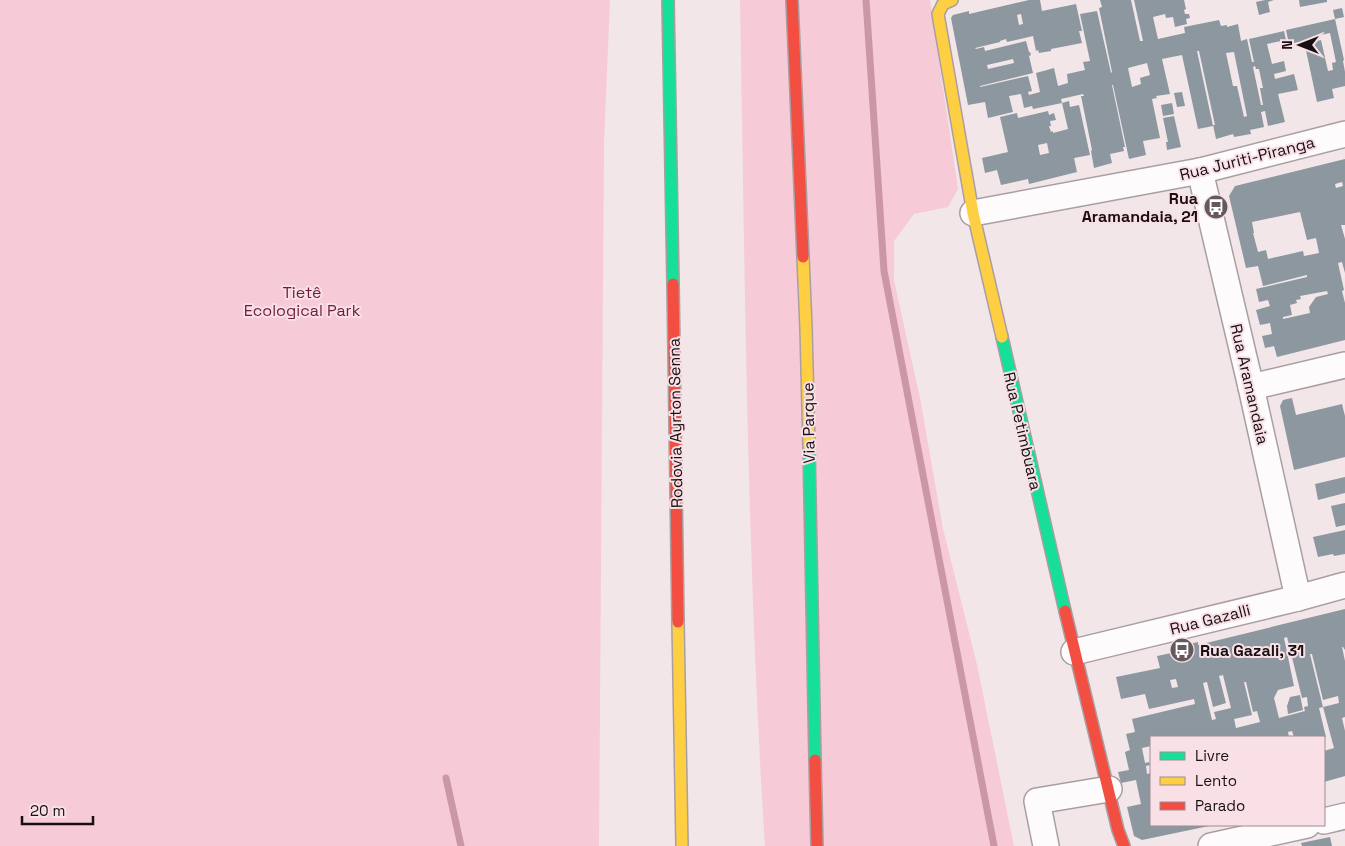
<svg xmlns="http://www.w3.org/2000/svg" width="1345" height="846" font-family="'Space Grotesk',sans-serif">
<rect width="100%" height="100%" fill="#f2e6e9"/>
<!-- green -->
<g fill="#f6cad7">
<path d="M0 0H610L604 142 599 846H0Z"/>
<path d="M740 0H930L958 189 948 207 914 214 894 241V280L920 398 943 529 977 665 1014 846H765C747 564 745 282 740 0Z"/>
</g>
<g fill="none" stroke-linecap="round" stroke-linejoin="round">
<!-- stream -->
<g stroke="#cb96a6" stroke-width="7">
<path d="M866 0 884 271 994 846"/>
<path d="M446 778 461 846"/>
</g>
</g>
<!-- building -->
<g fill="#8c979f" fill-rule="evenodd">
<path d="M1029 0H1040L1042 11 1076 4 1082 31H1079L1082 43 1051 49V51L1039 53 1038 50 1036 51 1033 36 1007 42 1006 39 1000 41V42L975 48 976 49 984 47 985 51 1026 41 1029 52H1030L1031 55 1029 56 1033 73 980 86V87L1028 76 1032 91 1028 92 1029 95 1040 92 1036 73 1054 68 1058 86 1068 83 1067 74 1085 70 1083 62 1090 61 1080 14 1097 11 1111 73 1112 72 1099 8 1102 7 1100 0H1131L1140 41H1143L1134 0H1184L1186 9 1184 10 1185 14H1189L1190 18 1186 19 1187 24 1175 27 1173 17 1166 18 1165 14 1153 17 1158 39 1185 33 1184 27 1219 20 1221 26 1227 25V27L1238 24 1241 41 1247 39 1252 62H1254L1249 39 1284 31 1286 40 1267 44 1272 64 1284 61 1286 71 1274 74 1275 79 1294 74 1298 90 1278 94 1285 122 1268 126 1265 111 1261 112 1264 127 1250 130 1251 134 1234 137 1233 134 1216 139 1213 125H1215L1199 51H1197L1213 126 1198 129 1182 55 1162 59 1170 94 1156 96 1157 98 1152 99 1160 138 1143 141 1146 155 1129 159 1113 85H1112L1125 147H1123L1124 151 1110 154 1112 163 1094 168 1091 151 1092 150 1081 96H1084L1083 94 1061 99 1062 103 1033 109 1032 106 1024 108 1021 94 1009 96 1013 112 988 118 985 102 968 105 951 18 953 15 969 11V14ZM1021 14 1023 24 1019 25 1017 15ZM1234 52 1247 116 1244 117 1237 86H1233L1226 53ZM1013 59 1014 63 988 69 987 65ZM1147 63 1150 75 1140 78 1141 84 1132 87 1128 68ZM1255 66 1256 69H1259L1263 88H1260L1263 105H1261L1253 67Z"/>
<path d="M1265 0H1274L1268 2 1270 12 1259 15 1256 2Z"/>
<path d="M1299 0H1327V2L1300 7Z"/>
<path d="M1342 8 1344 17 1335 19 1333 10Z"/>
<path d="M1335 19 1344 60 1343 61 1345 72V86L1332 89 1334 98 1317 102 1304 41 1289 44 1286 30ZM1330 33 1336 62 1332 63 1333 70 1328 71 1321 40 1313 42 1312 37Z"/>
<path d="M1182 92 1185 106 1177 107 1174 93Z"/>
<path d="M1069 101 1070 107 1079 105 1090 155 1074 158 1077 172 1029 184 1028 179 1001 185 997 170 985 173 982 158 1008 152 1000 117 1017 113 1018 118 1048 111 1049 115 1054 113 1056 120 1050 121 1051 126H1049L1051 132 1053 131V133L1068 129 1062 103ZM1047 143 1049 153 1040 155 1038 145Z"/>
<path d="M1172 103 1174 114 1163 116 1161 105Z"/>
<path d="M1174 116 1181 147 1167 150 1166 142H1168L1163 118Z"/>
<path d="M1345 159V225H1341L1345 239V273L1342 262 1338 263 1344 290 1342 291 1345 303V340L1277 357 1274 346 1265 348 1262 336 1272 334 1270 323 1260 325 1256 310 1270 306 1268 300 1259 302 1256 289 1307 277V275L1263 286 1258 266 1246 268 1229 196 1235 186ZM1342 182 1343 186 1336 188 1335 184ZM1300 212 1307 240 1316 238 1319 253 1304 256 1303 251 1268 259 1266 250 1258 252 1253 233H1254L1252 222ZM1327 291 1328 294 1316 297 1309 307 1310 313 1283 319V317L1292 315 1290 305 1297 303 1296 300 1301 299 1300 296Z"/>
<path d="M1292 398 1296 415 1342 404 1345 416V457L1294 470 1280 406 1283 400Z"/>
<path d="M1345 477V493L1318 500 1315 484Z"/>
<path d="M1345 503V525L1336 527 1331 506Z"/>
<path d="M1345 530V554L1334 556 1333 554 1318 557 1313 537Z"/>
<path d="M1345 609V650L1343 647H1342L1345 661V717L1342 718 1345 731V776L1324 782V751L1334 748 1323 707 1339 703 1338 696 1323 700 1312 654H1310L1323 707 1319 708 1326 737H1294L1292 731 1288 732 1289 737H1151V746L1142 748 1145 763 1149 762 1150 765 1146 766 1147 774 1151 773V825L1209 826 1142 840 1134 836 1127 807 1141 804 1136 780 1121 783 1118 772 1129 770 1125 752 1130 750 1126 734 1135 732 1132 719 1195 704 1194 699 1149 709 1145 694 1121 699 1116 677 1160 668 1157 656 1181 651 1180 646 1198 642V645ZM1287 637 1302 698 1307 697 1308 706 1304 707 1305 711 1279 718 1274 698 1278 690 1294 686 1284 638ZM1223 675 1231 708 1214 712 1216 719 1212 720 1203 683 1207 682 1213 707 1226 703 1219 676ZM1176 679 1178 687 1172 688 1170 680ZM1244 682H1246L1253 712 1257 711 1260 722 1236 728 1234 719 1252 715Z"/>
<path d="M1300 695 1303 710 1288 714 1287 706 1290 697Z"/>
<path d="M1330 837 1332 846H1302L1301 843Z"/>
</g>
<g fill="none" stroke-linecap="round" stroke-linejoin="round">
<defs>
<g id="street">
<path d="M1200 171 1251 387 1298 598"/>
<path d="M973 213 1200 171 1345 134"/>
<path d="M1251 387 1345 365"/>
<path d="M1074 652 1298 598 1345 585"/>
<path d="M1324 821 1345 816"/>
<path d="M1046 846 1037 801 1109 789"/>
<path d="M1211 846 1307 825"/>
</g>
<g id="fast">
<path d="M668 0 673 284"/>
<path d="M1002 337 1065 611"/>
<path d="M809 446 815 760"/>
</g>
<g id="slow">
<path d="M952 0 943 4 938 14 973 213 1002 337"/>
<path d="M803 257 806 328 809 446"/>
<path d="M678 622 682 846"/>
</g>
<g id="jam">
<path d="M792 0 803 257"/>
<path d="M673 284 678 622"/>
<path d="M1065 611 1118 830 1124 846"/>
<path d="M815 760 817 846"/>
</g>
</defs>
<!-- street casing -->
<use href="#street" stroke="#a99fa2" stroke-width="28"/>
<!-- fast casing -->
<use href="#fast" stroke="#a99fa2" stroke-width="14"/>
<!-- slow casing -->
<use href="#slow" stroke="#a99fa2" stroke-width="14"/>
<!-- jam casing -->
<use href="#jam" stroke="#a99fa2" stroke-width="14"/>
<!-- street -->
<use href="#street" stroke="#fdfbfc" stroke-width="25"/>
<!-- fast -->
<use href="#fast" stroke="#16e098" stroke-width="11"/>
<!-- slow -->
<use href="#slow" stroke="#ffcf43" stroke-width="11"/>
<!-- jam -->
<use href="#jam" stroke="#f24e42" stroke-width="11"/>
</g>
<!-- icons -->
<defs>
<symbol id="bus-disc" viewBox="-11 -11 22 22"><circle r="9.5" fill="#645a5d" stroke="#f8e0e6"/><path d="M-5-6H5V4H4V6H2V4H-2V6H-4V4H-5ZM-3.5-4V0h7V-4ZM-3.5 1.2v1.5H-2V1.2ZM2 1.2v1.5H3.5V1.2Z" fill="#fff"/></symbol>
</defs>
<g fill-rule="evenodd">
<use href="#bus-disc" x="1202" y="193" width="28" height="28"/>
<use href="#bus-disc" x="1168" y="636" width="28" height="28"/>
</g>
<g text-anchor="middle" stroke-width="4" stroke-linejoin="round" paint-order="stroke">
<!-- street labels -->
<g font-size="16" fill="#170f11" stroke="#f8e0e6">
<text transform="translate(1247 158) rotate(-14)" y="6">Rua Juriti-Piranga</text>
<text transform="translate(1250 384) rotate(77)" y="6">Rua Aramandaia</text>
<text transform="translate(675 423) rotate(-91)" y="6">Rodovia Ayrton Senna</text>
<text transform="translate(808 423) rotate(-91)" y="6">Via Parque</text>
<text transform="translate(1023 431) rotate(77)" y="6">Rua Petimbuara</text>
<text transform="translate(1210 619) rotate(-14)" y="6">Rua Gazalli</text>
</g>
<!-- poi labels -->
<g font-size="16" font-weight="bold" fill="#170f11" stroke="#f8e0e6" text-anchor="end">
<text x="1198" y="204">Rua<tspan x="1198" dy="18">Aramandaia, 21</tspan></text>
<text x="1200" y="656" text-anchor="start">Rua Gazali, 31</text>
</g>
<!-- park labels -->
<g font-size="16" fill="#701b3e" stroke="#f8e0e6">
<text x="302" y="298">Tietê<tspan x="302" dy="18">Ecological Park</tspan></text>
</g>
</g>
<!-- legend -->
<rect x="1150" y="736" width="175" height="90" fill="#f8e0e6" stroke="#9e8c91"/>
<rect x="1160" y="752" width="25" height="8" fill="#16e098" stroke="#9e8c91"/>
<text x="1195" y="761" font-size="15" fill="#170f11">Livre</text>
<rect x="1160" y="777" width="25" height="8" fill="#ffcf43" stroke="#9e8c91"/>
<text x="1195" y="786" font-size="15" fill="#170f11">Lento</text>
<rect x="1160" y="802" width="25" height="8" fill="#f24e42" stroke="#9e8c91"/>
<text x="1195" y="811" font-size="15" fill="#170f11">Parado</text>
<!-- north arrow -->
<g transform="translate(1300 45) rotate(270)" stroke="#f8e0e6" stroke-width="4" paint-order="stroke">
<path d="M0-4L9 19L0 12L-9 19Z" fill="#170f11"/>
<text y="-8" font-size="14" font-weight="bold" text-anchor="middle" fill="#170f11">N</text>
</g>
<!-- scale -->
<path d="M22 816v8h71v-8" fill="none" stroke="#170f11" stroke-width="2.5"/>
<text x="30" y="816" font-size="15" fill="#170f11" stroke="#f8e0e6" stroke-width="4" paint-order="stroke">20 m</text>
</svg>
